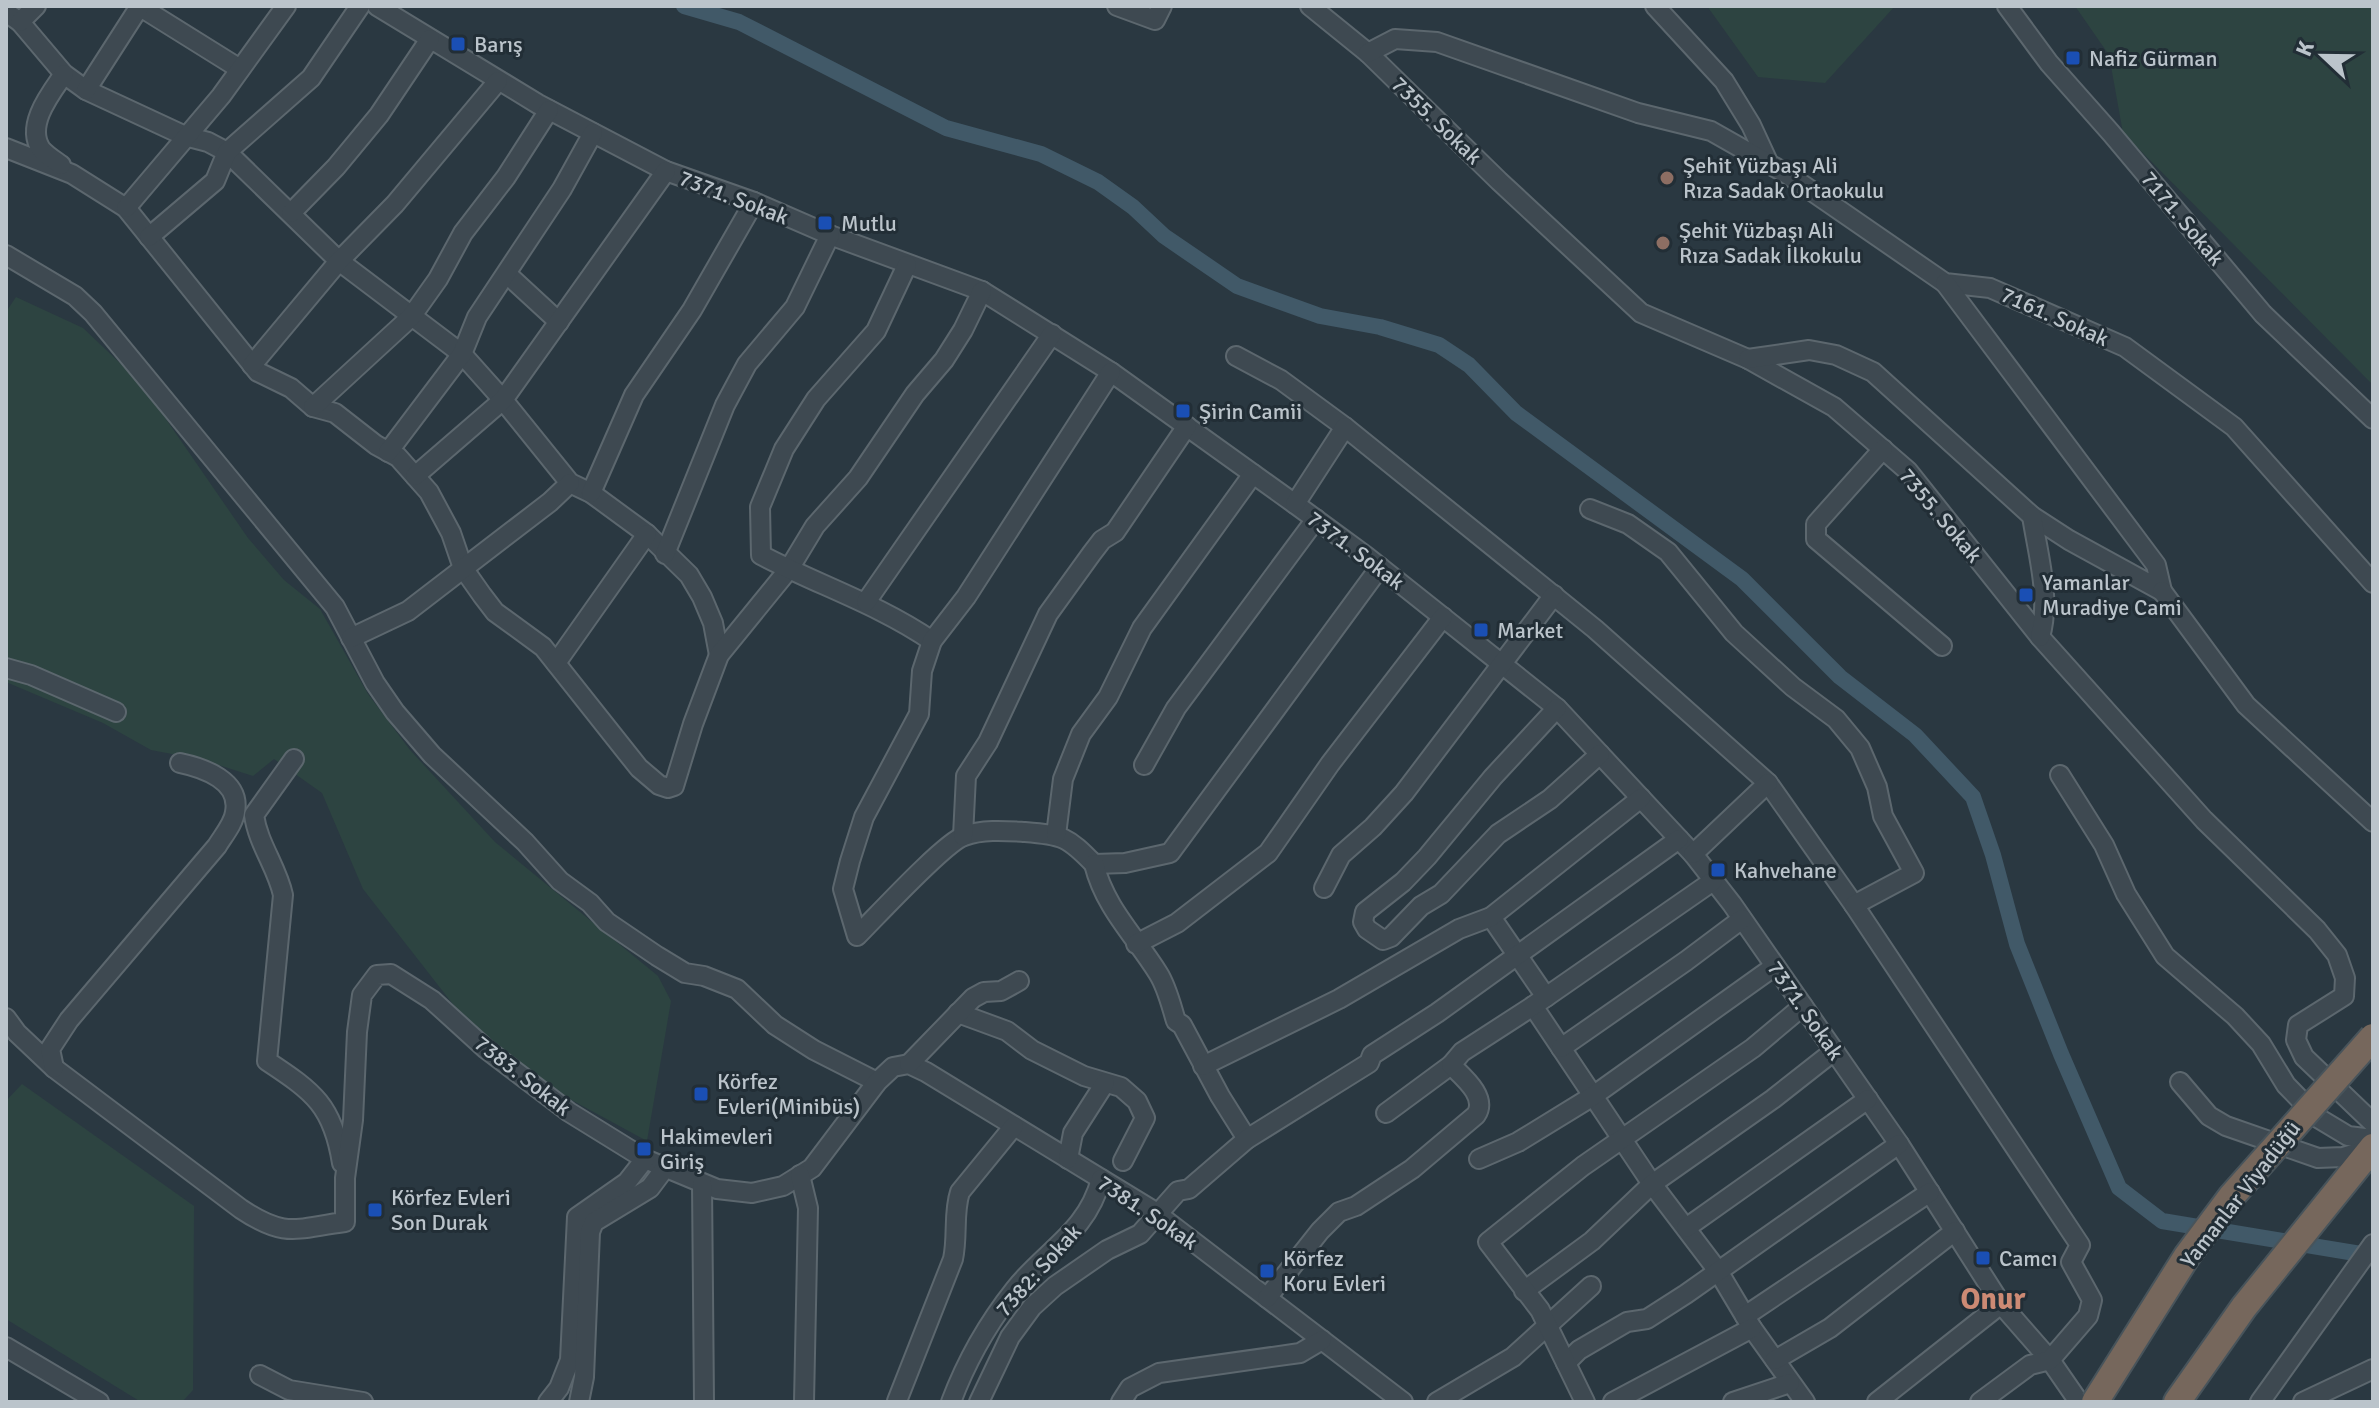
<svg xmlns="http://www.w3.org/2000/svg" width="2379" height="1408" font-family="Signika,sans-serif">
<rect width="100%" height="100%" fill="#2a3841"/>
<!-- green -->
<g fill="#2d4441">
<path d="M1707 6H1895L1825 83 1758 77Z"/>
<path d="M2075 6H2373V385L2123 133 2109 55Z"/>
<path d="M16 297 83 328 141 383 248 538 284 580 320 609 368 694 410 750 495 842 658 976 671 1001 647 1141 566 1097 511 1062 459 1012 363 889 322 793 274 759 253 776 203 760 151 750 103 723 6 682V312Z"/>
<path d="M22 1084 194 1206 193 1390 182 1402H141L6 1319V1101Z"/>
</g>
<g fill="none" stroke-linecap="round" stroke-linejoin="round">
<!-- canal -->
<path stroke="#415968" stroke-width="16" d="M684 6 739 22 946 128 1041 154 1098 182 1133 207 1164 236 1237 286 1320 316 1380 327 1439 345 1469 365 1516 413 1742 579 1840 677 1915 735 1973 797 1993 855 2017 944 2061 1054 2119 1188 2162 1221 2373 1256"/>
<defs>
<g id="minor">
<path d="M139 6 240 69"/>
<path d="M377 6 538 104 666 171 754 202 830 235 982 291 1111 372 1295 504 1366 556 1557 708 1693 854 1732 904 1899 1144 2001 1304 2050 1360 2079 1402"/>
<path d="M1117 6 1155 20 1162 6"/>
<path d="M1310 6 1368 53 1499 181 1641 313 1748 359 1834 407 1908 471 2040 637 2204 820 2317 930 2337 955 2345 978 2344 996 2298 1025 2296 1040 2304 1057 2373 1123"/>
<path d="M1655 6 1724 81 1751 125 1769 164"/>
<path d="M2007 6 2049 63 2111 133 2263 314 2373 419"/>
<path d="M6 12 20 22 64 74 86 90 185 136 208 142 227 152 339 261 462 354 503 400 570 483 591 493 647 534 689 575 702 597 713 623 719 655"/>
<path d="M20 22 36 6"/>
<path d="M1368 53 1395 39 1437 42 1638 113 1711 131 1787 174 1945 283 1990 288 2125 347 2234 427 2373 583"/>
<path d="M86 90 140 6"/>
<path d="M6 148 72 174 126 208 258 372 291 388 313 407 335 413 376 445 398 457 429 492 451 533 463 568 482 595 495 612 543 647 639 768 659 785 668 788 674 786 693 724 719 655 789 569 815 526 858 478 915 394 944 360 963 330 982 291"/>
<path d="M61 165C54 160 46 155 41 149 25 125 51 93 64 74"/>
<path d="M126 208 221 96 286 6"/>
<path d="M291 213 336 167 379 115 430 39"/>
<path d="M149 237 215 181 227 152 311 78 360 6"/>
<path d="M6 255 75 296 93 313 335 607 375 683 395 712 432 755 525 842 560 881 590 903 607 922 657 956 685 973 704 976 737 989 775 1025 814 1050 877 1082"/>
<path d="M907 265 876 331 816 399 784 449 760 507 761 555C818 585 878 604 932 641"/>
<path d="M507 274 559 322"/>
<path d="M1236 356 1281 380 1345 427"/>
<path d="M1748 359 1809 350 1836 355 1873 372 2032 516 2069 540 2162 591 2156 565 1945 283"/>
<path d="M252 365 339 261 395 204 498 81"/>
<path d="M1111 372 966 597 932 641 922 671 919 714 864 817 850 861 843 889 857 936C877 916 944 843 964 836 983 829 1007 831 1025 832 1063 835 1068 837 1094 864L1125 863 1170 853 1380 567"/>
<path d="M313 407 411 317 438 279 463 233 506 177 549 110"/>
<path d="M1883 449 1816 524V539L1942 646"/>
<path d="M388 452 462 354 477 317 562 189 593 133"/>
<path d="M415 476 503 400 666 171"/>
<path d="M591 493 634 395 692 310 754 202"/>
<path d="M1295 504 1345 427 1595 629 1768 783 1854 905 2080 1245 2071 1262 2092 1300 2088 1316 2050 1360 2030 1365 1980 1402"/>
<path d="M1590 509 1628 524 1668 552 1734 633 1793 687 1836 719 1860 748 1877 787 1883 816 1914 873 1854 905"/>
<path d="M2032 516C2038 555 2051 598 2040 637"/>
<path d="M665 554 725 405 747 364 795 307 830 235"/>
<path d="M2162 591 2246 705 2373 822"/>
<path d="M866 602 1052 334"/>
<path d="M351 638 408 611 550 502 570 483"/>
<path d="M556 663 647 534"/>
<path d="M6 668 31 675 116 712"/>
<path d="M1557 708 1493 777 1427 857 1403 882 1365 912 1363 922 1367 929 1383 940 1391 937 1421 906 1441 894 1498 834 1550 799 1600 754"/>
<path d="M294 759 254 815C258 844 277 867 283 895L267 1061C314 1092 333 1106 342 1163"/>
<path d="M1144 765 1176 708 1316 519"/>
<path d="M2060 775 2104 845 2126 894 2165 956 2235 1016 2261 1044 2286 1085 2318 1118 2348 1136 2373 1139"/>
<path d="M1056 835 1063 779 1081 734 1108 697 1142 628 1253 474"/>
<path d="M963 836 966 776 988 742 1048 614 1092 553 1102 540 1115 532 1187 426"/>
<path d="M1693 854 1768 783"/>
<path d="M1094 864C1105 908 1135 936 1158 973 1167 987 1171 1005 1176 1021L1182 1025 1220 1096 1247 1139"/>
<path d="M1324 888 1341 855 1373 827 1404 793 1554 595"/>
<path d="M1491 917 1546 997"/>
<path d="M1136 944 1177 923 1268 853 1330 764 1443 617"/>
<path d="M1533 1006 1652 1184 1718 1271 1752 1328 1805 1402"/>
<path d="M958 1013 1007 1031 1032 1050 1084 1076 1121 1087 1137 1101 1145 1118 1123 1161"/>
<path d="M6 1018 17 1033 54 1068 241 1209C286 1239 296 1228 345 1222V1178L353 1120 357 1032 362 995 377 975 391 974 432 1000 486 1049 569 1112 645 1159 717 1189 752 1193 783 1186 812 1168 877 1082 893 1067 909 1064 926 1072 1152 1210 1403 1402"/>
<path d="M1561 1048 1686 961 1742 919"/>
<path d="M909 1064 973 998 984 992 1001 991 1019 981"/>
<path d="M1203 1066 1339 999 1459 929 1491 917 1641 798"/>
<path d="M54 1068 50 1049 69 1020 217 846C223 836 234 823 235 812 241 781 204 768 180 763"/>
<path d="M2180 1082 2209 1116 2226 1126 2318 1158 2343 1157 2372 1148"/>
<path d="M1386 1113 1451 1065"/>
<path d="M1068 1159 1073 1133 1105 1083"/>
<path d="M1479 1159 1518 1142 1593 1096 1775 966"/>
<path d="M800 1175 808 1208 804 1402"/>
<path d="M702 1184 704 1402"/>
<path d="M1686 1228 1868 1099"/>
<path d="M1524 1291 1592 1241 1652 1184 1773 1099 1834 1051"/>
<path d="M1267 1298 1320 1231 1339 1212 1356 1206 1412 1169 1476 1115C1488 1097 1463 1077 1451 1065L1462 1052 1533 1006 1713 881"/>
<path d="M1745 1316 1930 1192"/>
<path d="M6 1347 99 1402"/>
<path d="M1775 1360 1830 1328 1955 1231"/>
<path d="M1566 1363 1579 1350 1627 1322 1647 1319 1686 1294 1899 1144"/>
<path d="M260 1375 289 1390 363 1402"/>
<path d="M897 1401 953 1259C958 1236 953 1213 960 1192L1014 1126"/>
<path d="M548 1402 559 1388 570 1360 577 1217 627 1182 645 1159"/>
<path d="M579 1402 584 1377 590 1232 594 1222 650 1188 665 1168"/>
<path d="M951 1402C966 1362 988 1323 1015 1289 1047 1249 1087 1232 1101 1179"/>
<path d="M979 1402 1010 1337 1032 1307 1055 1286 1107 1250 1140 1234 1178 1191 1189 1189 1247 1139 1369 1063 1372 1055 1437 1013 1679 839"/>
<path d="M1121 1402 1130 1388 1159 1373 1300 1353 1322 1340"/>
<path d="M1437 1402 1513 1357 1591 1286"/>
<path d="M1585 1402 1540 1310 1488 1242 1583 1166 1753 1048 1803 1006"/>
<path d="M1613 1402 1752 1328"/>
<path d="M1733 1402 1790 1383"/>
<path d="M1877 1402 2001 1304"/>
<path d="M2260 1402 2373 1244"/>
<path d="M2303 1402 2373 1369"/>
</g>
<path id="highway" d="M2177 1402 2244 1307 2373 1147"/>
</defs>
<!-- minor casing -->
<use href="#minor" stroke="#5c676e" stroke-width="22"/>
<!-- highway casing -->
<use href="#highway" stroke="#48545b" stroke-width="30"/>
<!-- minor -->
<use href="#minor" stroke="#3e4951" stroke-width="18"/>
<!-- highway -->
<use href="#highway" stroke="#76675c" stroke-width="26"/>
<defs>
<path id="highway-bridge" d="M2095 1402 2187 1256 2231 1197 2373 1037"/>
</defs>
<!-- highway-bridge casing -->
<use href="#highway-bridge" stroke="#48545b" stroke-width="30" stroke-linecap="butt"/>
<!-- highway-bridge -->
<use href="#highway-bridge" stroke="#76675c" stroke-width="26"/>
</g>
<!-- markers -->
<g fill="#1a4fb4" stroke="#222e36" stroke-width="3">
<rect x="450" y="36" width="16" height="16" rx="4"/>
<rect x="2065" y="50" width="16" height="16" rx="4"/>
<rect x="817" y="215" width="16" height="16" rx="4"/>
<rect x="1175" y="403" width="16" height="16" rx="4"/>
<rect x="2018" y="587" width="16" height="16" rx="4"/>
<rect x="1473" y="622" width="16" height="16" rx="4"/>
<rect x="1710" y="862" width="16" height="16" rx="4"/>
<rect x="693" y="1086" width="16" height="16" rx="4"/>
<rect x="636" y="1141" width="16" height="16" rx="4"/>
<rect x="367" y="1202" width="16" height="16" rx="4"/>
<rect x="1975" y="1250" width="16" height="16" rx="4"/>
<rect x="1259" y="1263" width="16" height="16" rx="4"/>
</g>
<g fill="#8d6e63" stroke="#222e36" stroke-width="3">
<circle cx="1667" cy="178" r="8"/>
<circle cx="1663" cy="243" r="8"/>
</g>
<g text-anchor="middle" stroke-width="6" stroke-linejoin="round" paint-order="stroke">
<!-- poi labels -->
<g font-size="22" fill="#bbc4cb" stroke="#222e36" text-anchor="start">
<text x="474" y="52">Barış</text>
<text x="2089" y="66">Nafiz Gürman</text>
<text x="1683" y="173">Şehit Yüzbaşı Ali<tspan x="1683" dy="25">Rıza Sadak Ortaokulu</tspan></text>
<text x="841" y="231">Mutlu</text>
<text x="1679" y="238">Şehit Yüzbaşı Ali<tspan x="1679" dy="25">Rıza Sadak İlkokulu</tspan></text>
<text x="1199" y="419">Şirin Camii</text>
<text x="2042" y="590">Yamanlar<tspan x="2042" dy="25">Muradiye Cami</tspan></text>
<text x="1497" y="638">Market</text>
<text x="1734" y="878">Kahvehane</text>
<text x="717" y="1089">Körfez<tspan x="717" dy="25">Evleri(Minibüs)</tspan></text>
<text x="660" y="1144">Hakimevleri<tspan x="660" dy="25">Giriş</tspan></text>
<text x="391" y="1205">Körfez Evleri<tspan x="391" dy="25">Son Durak</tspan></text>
<text x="1283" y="1266">Körfez<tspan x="1283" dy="25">Koru Evleri</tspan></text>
<text x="1999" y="1266">Camcı</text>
</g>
<!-- street labels -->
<g font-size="22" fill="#bbc4cb" stroke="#222e36">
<text transform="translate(1437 120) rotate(44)" y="8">7355. Sokak</text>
<text transform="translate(734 197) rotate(21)" y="8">7371. Sokak</text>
<text transform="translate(2183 218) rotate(50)" y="8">7171. Sokak</text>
<text transform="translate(2055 316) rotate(24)" y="8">7161. Sokak</text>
<text transform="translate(1941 515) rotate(50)" y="8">7355. Sokak</text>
<text transform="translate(1356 550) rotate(37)" y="8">7371. Sokak</text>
<text transform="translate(1806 1010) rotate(55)" y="8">7371. Sokak</text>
<text transform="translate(523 1075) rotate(38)" y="8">7383. Sokak</text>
<text transform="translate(2240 1194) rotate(-52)" y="8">Yamanlar Viyadüğü</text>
<text transform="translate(1148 1212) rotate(34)" y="8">7381. Sokak</text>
<text transform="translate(1038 1270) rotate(-48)" y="8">7382: Sokak</text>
</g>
<!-- district labels -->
<g font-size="30" font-weight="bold" fill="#cd8a74" stroke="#222e36">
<text x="1993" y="1309">Onur</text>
</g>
</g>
<!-- border -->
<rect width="2379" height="1408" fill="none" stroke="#bbc4cb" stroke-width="16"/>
<!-- north arrow -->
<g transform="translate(2323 56) rotate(292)" stroke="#222e36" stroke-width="6" paint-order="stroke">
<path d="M0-6L14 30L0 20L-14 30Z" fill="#bbc4cb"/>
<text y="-12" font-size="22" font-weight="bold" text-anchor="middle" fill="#bbc4cb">K</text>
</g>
</svg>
